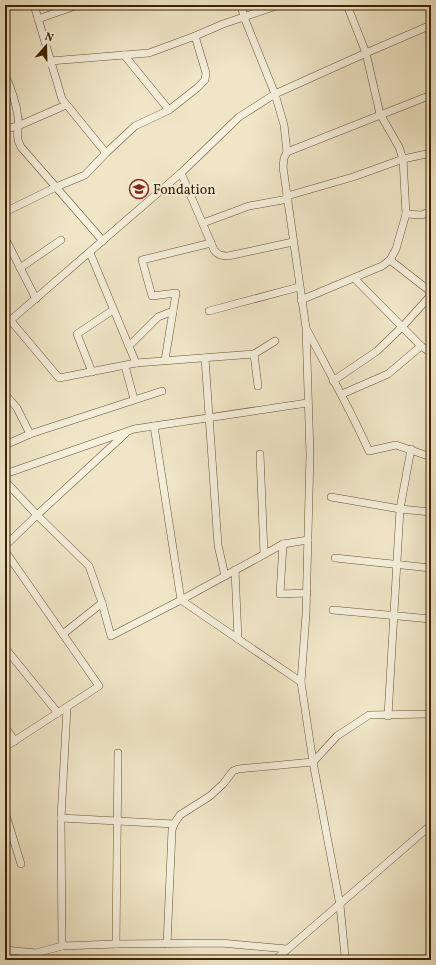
<svg xmlns="http://www.w3.org/2000/svg" width="436" height="965" font-family="Vollkorn,serif">
<rect width="100%" height="100%" fill="#f0e6c7"/>
<filter id="stains"><feTurbulence type="fractalNoise" baseFrequency=".005" numOctaves="4"/><feColorMatrix values="0 0 0 0 .2 0 0 0 0 .09 0 0 0 0 .02 0 0 0 .5 -.17"/></filter>
<radialGradient id="worn" r=".72"><stop offset=".6" stop-color="#630" stop-opacity="0"/><stop offset="1" stop-color="#630" stop-opacity=".3"/></radialGradient>
<g fill="none" stroke-linecap="round" stroke-linejoin="round">
<defs>
<g id="minor">
<path d="M34 5 62 99 106 153"/>
<path d="M241 5 244 17 275 94 284 125 287 152 284 158 283 167 306 328 310 454 306 614 301 682 313 762 340 905 345 956"/>
<path d="M38 19 78 5"/>
<path d="M124 55 169 110"/>
<path d="M50 61 149 53 195 36 223 24 279 5"/>
<path d="M5 75C11 88 16 102 18 117 20 129 14 135 21 147L103 241"/>
<path d="M5 129 18 126 66 105"/>
<path d="M287 152 431 95"/>
<path d="M181 173 214 250C218 255 221 256 228 256L293 242"/>
<path d="M287 196 353 177 403 159 431 153"/>
<path d="M5 212 56 187 85 175 106 153 135 126 169 110 197 88 205 80 206 73 195 36"/>
<path d="M406 214 422 215 431 211"/>
<path d="M203 223 249 206 288 199"/>
<path d="M5 238 36 299"/>
<path d="M90 253 136 363"/>
<path d="M390 260 431 292"/>
<path d="M20 268 61 240"/>
<path d="M354 278 421 346 431 353"/>
<path d="M301 300 382 266 390 260 396 249 406 214 403 159 399 147 380 114 366 53 347 5"/>
<path d="M209 311 299 287"/>
<path d="M11 321 59 378 136 363 254 354 275 341"/>
<path d="M5 325 181 173 239 117 275 94 366 53 431 25"/>
<path d="M307 330C328 370 350 409 369 451L396 445 431 457"/>
<path d="M129 346 158 317 173 311"/>
<path d="M254 354 258 386"/>
<path d="M205 358 218 545 225 576"/>
<path d="M165 360 176 293 152 296 142 260 211 243"/>
<path d="M125 366 134 399"/>
<path d="M92 372 77 334 113 310"/>
<path d="M333 381 377 351 403 326 431 295"/>
<path d="M5 394 17 408 30 434"/>
<path d="M342 394 388 374 421 346"/>
<path d="M154 426 181 600 301 682"/>
<path d="M5 445 30 434 162 391"/>
<path d="M260 454 264 554"/>
<path d="M5 474 134 429 307 403"/>
<path d="M5 481 37 515 89 566 102 603 111 636 181 600 283 544 308 540"/>
<path d="M331 497 400 509 431 512"/>
<path d="M283 544 280 594 307 593"/>
<path d="M5 546 37 515 125 434"/>
<path d="M5 551 99 686 5 747"/>
<path d="M335 558 431 568"/>
<path d="M235 570 238 639"/>
<path d="M333 610 431 619"/>
<path d="M63 634 102 603"/>
<path d="M5 648 58 713"/>
<path d="M388 716 400 509 411 449"/>
<path d="M5 727 15 741"/>
<path d="M5 812 21 864"/>
<path d="M61 818 174 824"/>
<path d="M116 944 118 753"/>
<path d="M167 944 172 830 174 824 180 815 210 796 223 784 233 771 238 769 313 762 337 736 369 715 431 714"/>
<path d="M62 946 61 818 67 708"/>
<path d="M5 950 36 953 62 946 116 944 221 943 287 949"/>
<path d="M275 960 431 825"/>
</g>
</defs>
<!-- minor casing -->
<use href="#minor" stroke="#685334" stroke-width="8"/>
<!-- minor -->
<use href="#minor" stroke="#f5efdb" stroke-width="7"/>
</g>
<!-- icons -->
<defs>
<symbol id="school-ring" viewBox="-11 -11 22 22"><circle r="9.5" fill="#f5efdb" stroke="#8f2418" stroke-width="1.5"/><path d="M0-5L7-2L0 1L-7-2ZM-4 1L0 2.5L4 1V4Q0 6-4 4Z" fill="#8f2418"/></symbol>
</defs>
<g fill-rule="evenodd">
<use href="#school-ring" x="128" y="178" width="22" height="22"/>
</g>
<g text-anchor="middle" stroke-width="4" stroke-linejoin="round" paint-order="stroke">
<!-- poi labels -->
<g font-size="14" fill="#3b2203" stroke="#f5efdb" text-anchor="start">
<text x="153" y="194">Fondation</text>
</g>
</g>
<!-- margin -->
<rect width="436" height="965" fill="none" stroke="#f0e6c7" stroke-width="20"/>
<rect x="6" y="6" width="424" height="953" fill="none" stroke="#3b2203" stroke-width="2"/>
<rect x="10" y="10" width="416" height="945" fill="none" stroke="#3b2203"/>
<!-- north arrow -->
<g transform="translate(46 46) rotate(20)" stroke="#f5efdb" stroke-width="3" paint-order="stroke">
<path d="M0-3L7 15L0 10L-7 15Z" fill="#3b2203"/>
<text y="-6" font-size="11" font-weight="bold" text-anchor="middle" fill="#3b2203">N</text>
</g>
<rect width="100%" height="100%" filter="url(#stains)"/>
<rect width="100%" height="100%" fill="url(#worn)"/>
</svg>
